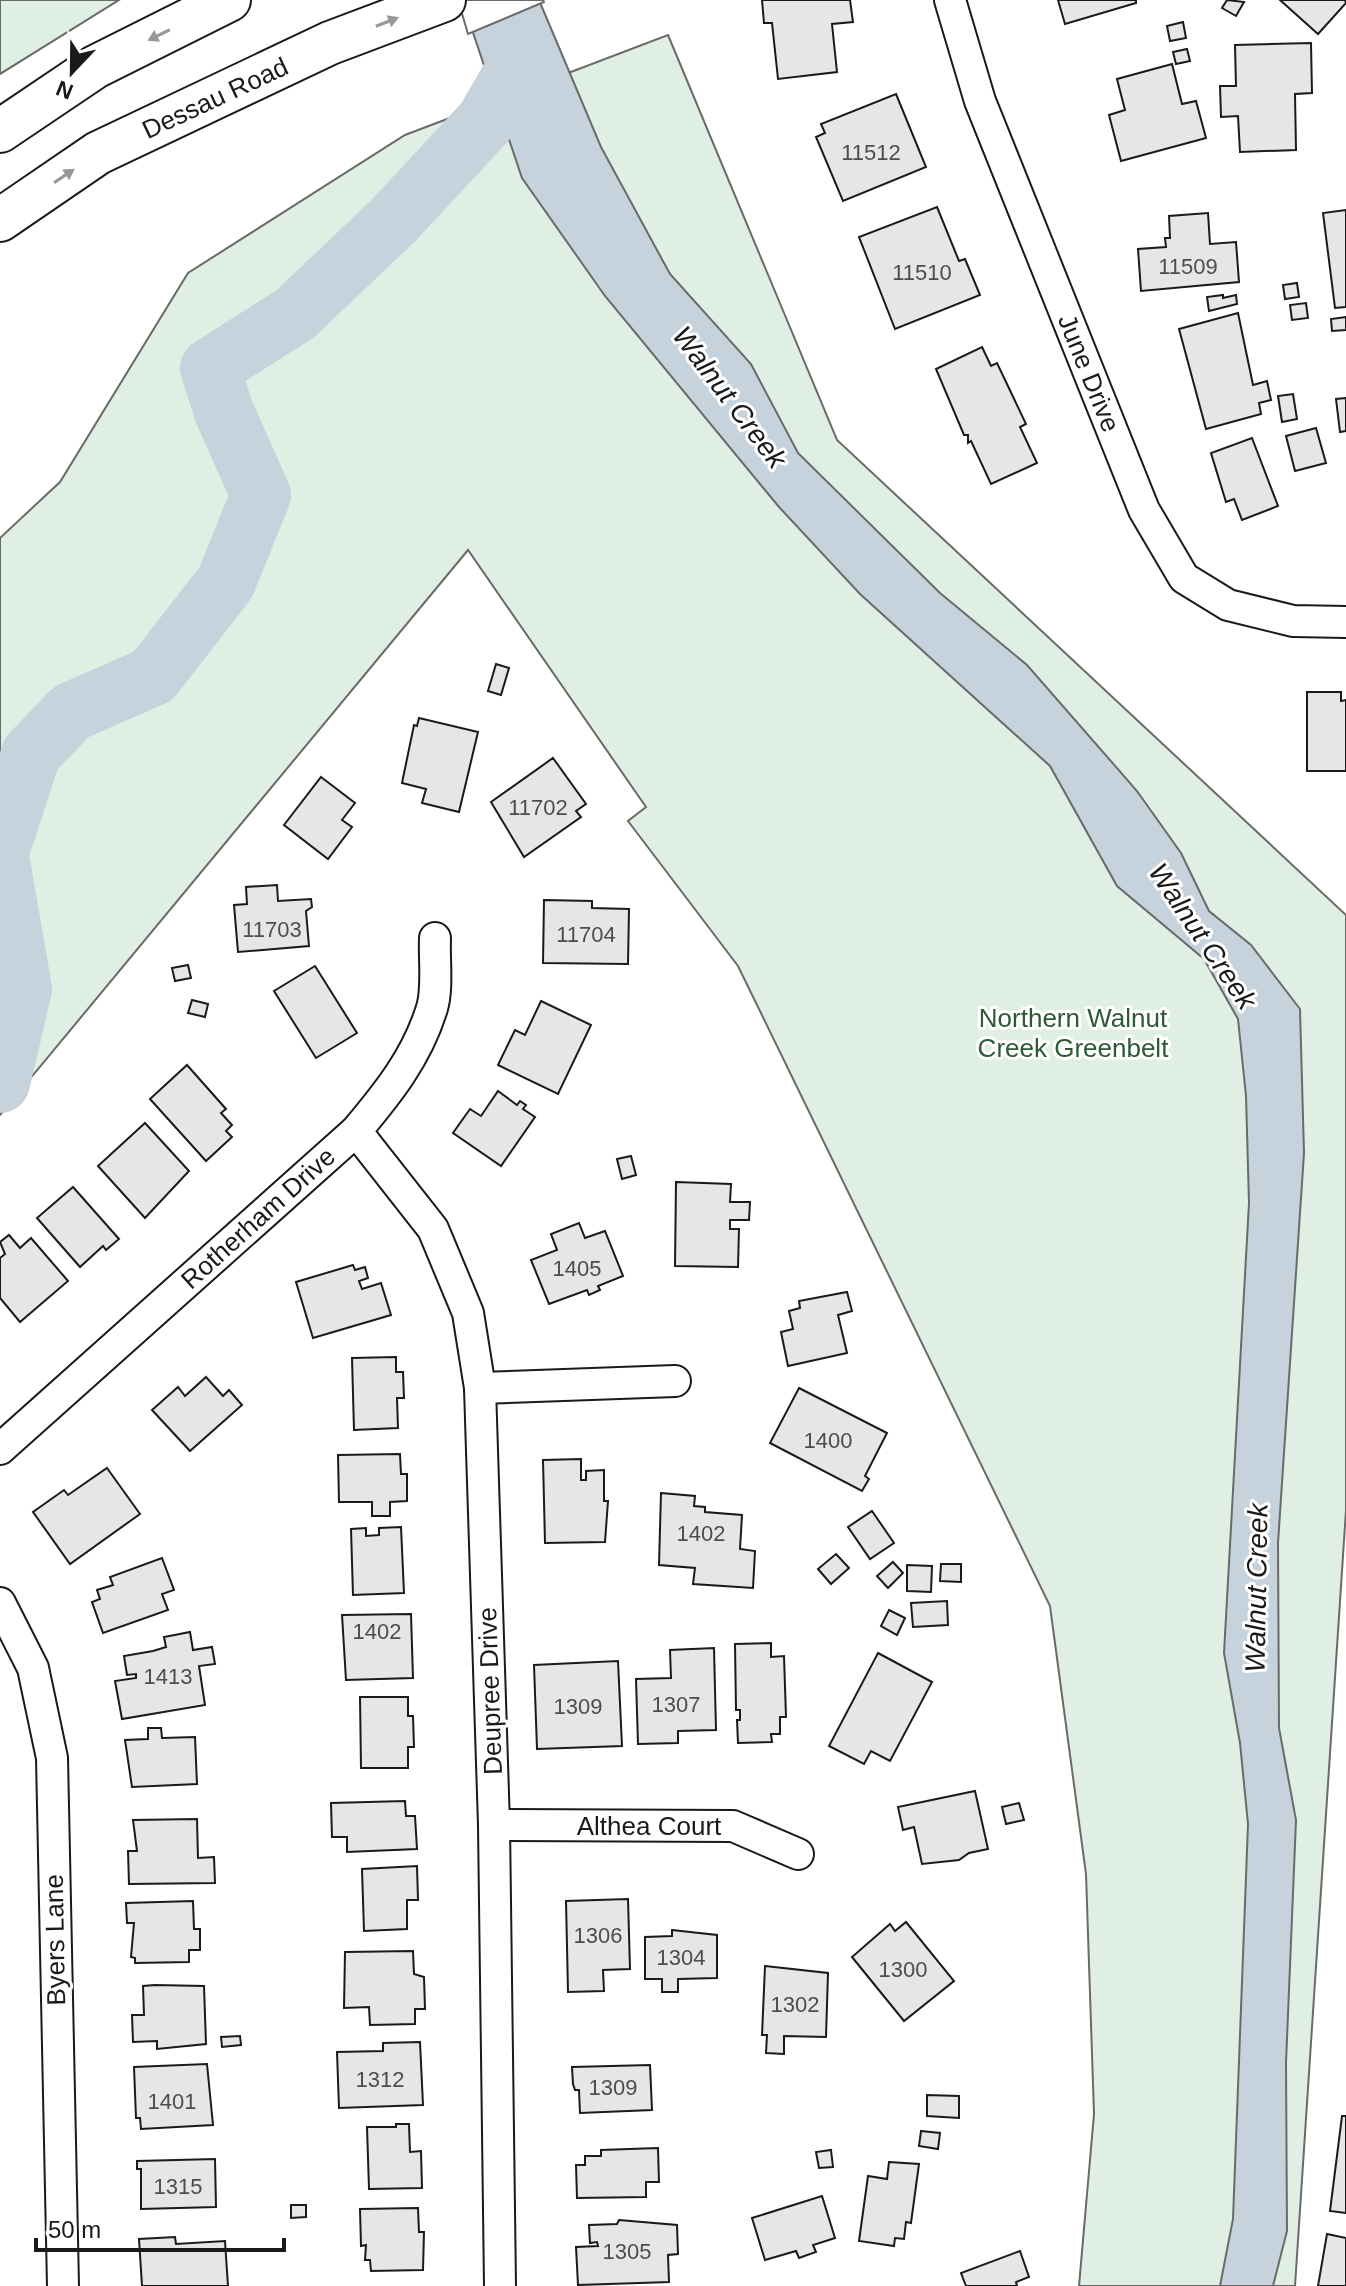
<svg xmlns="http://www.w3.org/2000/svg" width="1346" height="2286" font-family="Helvetica,sans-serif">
<rect width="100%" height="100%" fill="#fff"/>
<!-- green -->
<g fill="#e0efe3" stroke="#6a6a6a" stroke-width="2">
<path d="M0 0H119L0 74Z"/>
<path d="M668 35 837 440 1346 915V1510L1295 2286H1079L1094 2114 1086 1874 1050 1606 738 966 628 821 646 807 468 550 0 1115V538L60 482 188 273 405 135Z"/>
</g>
<!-- water -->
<path fill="#c6d2dc" stroke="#6a6a6a" stroke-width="2" d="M462 0H539L601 147 670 274 751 364 798 453 940 593 1027 665 1137 791 1181 853 1209 911 1251 945 1300 1009 1304 1153 1278 1543 1279 1728 1296 1820 1286 2063 1287 2231 1273 2286H1220L1233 2219 1248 1824 1240 1743 1224 1653 1249 1203 1246 1096 1238 1019 1204 959 1117 886 1050 766 860 594 779 507 605 296 522 178Z"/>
<!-- pier -->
<path fill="#fff" stroke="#6a6a6a" stroke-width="2" d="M458 0H543L544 2 468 34Z"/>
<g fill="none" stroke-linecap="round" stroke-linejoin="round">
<!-- river -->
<g stroke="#c6d2dc" stroke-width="60">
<path d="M0 849 31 754 71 712 153 676 226 582 261 495 224 412 210 368 295 314 393 221 485 122 521 60"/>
<path d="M0 862 22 989 0 1083"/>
</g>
</g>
<!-- building -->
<g fill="#e6e6e6" stroke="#1a1a1a" stroke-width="2">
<path d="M762 0H850L853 22 832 24 837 72 778 79 772 23H764Z"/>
<path d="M1058 0H1136V3L1065 24Z"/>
<path d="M1227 0 1244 2 1236 16 1222 8Z"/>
<path d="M1280 0H1345L1346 3 1318 34Z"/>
<path d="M1183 22 1186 38 1170 41 1167 26Z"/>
<path d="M1311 43 1312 93 1295 94 1296 150 1240 152 1238 116 1221 117 1220 86H1236L1235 45Z"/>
<path d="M1187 49 1190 61 1176 64 1173 52Z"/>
<path d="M1172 64 1182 104 1196 101 1206 138 1121 161 1109 115 1125 110 1117 79Z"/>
<path d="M896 94 926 167 843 201 816 137 825 133 821 124Z"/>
<path d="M937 207 959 261 965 259 980 295 895 329 859 237Z"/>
<path d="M1346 210V307L1335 308 1323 213Z"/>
<path d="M1208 213 1210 244 1236 242 1239 282 1141 291 1138 249 1166 247 1165 238H1170L1169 216Z"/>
<path d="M1297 283 1299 297 1285 299 1283 285Z"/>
<path d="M1223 295V298L1236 295 1237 304 1209 311 1207 297Z"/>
<path d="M1306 303 1308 318 1292 320 1290 305Z"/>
<path d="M1238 313 1253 385 1267 381 1271 400 1259 403 1261 414 1206 429 1179 329Z"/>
<path d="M1346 317V330L1332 331 1331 319Z"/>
<path d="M982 347 991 366 997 363 1026 424 1020 427 1037 463 991 484 971 441 968 443V435H964L936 369Z"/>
<path d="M1293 394 1297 419 1282 422 1278 396Z"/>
<path d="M1346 398V431L1340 432 1336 399Z"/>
<path d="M1316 428 1326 463 1295 471 1286 436Z"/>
<path d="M1252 438 1278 506 1242 520 1234 499 1226 502 1211 453Z"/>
<path d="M496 664 509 668 501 695 488 691Z"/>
<path d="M1307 692H1341V701L1346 700V771H1307Z"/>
<path d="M419 718 478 732 459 812 422 803 426 789 402 783 414 725 417 726Z"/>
<path d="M553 758 586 804 576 811 581 817 524 857 491 802Z"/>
<path d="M321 777 355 803 342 820 352 827 328 859 284 825Z"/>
<path d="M277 885 278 901 311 899 312 907 306 911 309 946 238 952 234 905 247 904 246 887Z"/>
<path d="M544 900 592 901V908L629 909 628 964 543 963Z"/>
<path d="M188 965 191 978 175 981 172 968Z"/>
<path d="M315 966 357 1033 316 1058 274 991Z"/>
<path d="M192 1000 208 1004 205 1017 188 1013Z"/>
<path d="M541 1001 591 1025 558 1094 498 1065 515 1030 525 1035Z"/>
<path d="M187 1065 226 1109 221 1113 232 1125 226 1131 232 1137 206 1161 150 1099Z"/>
<path d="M498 1091 517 1105 520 1101 526 1105 523 1109 535 1117 501 1166 453 1133 470 1109 481 1116Z"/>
<path d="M145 1123 189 1171 145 1218 98 1166Z"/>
<path d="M631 1156 636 1175 622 1179 617 1159Z"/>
<path d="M676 1182 731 1184 730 1202H750L749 1220H730V1229H739L738 1267 675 1266Z"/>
<path d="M73 1187 119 1239 106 1250 103 1246 80 1267 37 1218Z"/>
<path d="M579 1223 585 1238 605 1231 623 1276 598 1286 600 1290 589 1295 587 1290 549 1304 531 1260 557 1250 551 1234Z"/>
<path d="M9 1235 20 1248 31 1238 68 1281 20 1322 0 1298V1258L5 1254 0 1242Z"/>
<path d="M353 1265 355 1270 365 1267 368 1278 359 1281 362 1289 381 1283 391 1315 313 1338 296 1282Z"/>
<path d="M847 1292 852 1311 838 1315 847 1353 788 1366 781 1332 793 1329 789 1311 800 1308 799 1301Z"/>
<path d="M396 1357V1372H403L404 1398H397L398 1428 354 1430 352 1358Z"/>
<path d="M206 1377 223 1396 229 1390 242 1405 190 1451 152 1410 178 1387 185 1396Z"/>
<path d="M799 1388 887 1433 865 1476 869 1479 862 1491 770 1443Z"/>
<path d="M400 1454 401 1474H407V1501L390 1502V1516H372V1502H339L338 1455Z"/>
<path d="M581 1459V1480H586V1471L604 1470V1501H608L605 1542 545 1543 543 1460Z"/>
<path d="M107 1468 140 1514 70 1564 33 1512 64 1490 68 1495Z"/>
<path d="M661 1493 695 1496 694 1506 705 1507V1512L742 1515 740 1549 755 1551 753 1588 693 1584 695 1568 659 1565Z"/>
<path d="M872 1511 894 1543 870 1559 848 1527Z"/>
<path d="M401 1527 404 1593 353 1595 351 1529 366 1528V1536L379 1535V1528Z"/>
<path d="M836 1554 849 1568 831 1584 818 1569Z"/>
<path d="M162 1558 174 1590 162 1594 168 1610 103 1633 92 1602 100 1599 97 1590 113 1585 110 1577Z"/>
<path d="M893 1562 903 1573 888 1588 877 1576Z"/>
<path d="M941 1564H961V1582L940 1581Z"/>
<path d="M907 1565 932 1566 931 1592 907 1591Z"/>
<path d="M947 1601 948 1625 913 1627 911 1603Z"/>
<path d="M889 1610 905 1618 897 1635 881 1626Z"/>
<path d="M411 1614 413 1678 346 1680 342 1615Z"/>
<path d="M190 1632 193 1650 212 1647 215 1664 199 1666 205 1705 122 1719 115 1681 136 1678V1674L127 1675 124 1656 153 1651 166 1647 164 1637Z"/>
<path d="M771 1643V1657L784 1656 786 1717H780V1734H771L772 1742 738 1743 737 1720H740V1710H736L735 1644Z"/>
<path d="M714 1648 716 1730 678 1731V1743L638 1744 636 1679 671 1678 670 1650Z"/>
<path d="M878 1653 932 1682 890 1761 871 1751 864 1764 829 1746Z"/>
<path d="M618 1661 622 1746 537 1749 534 1665Z"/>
<path d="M360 1697H408V1716H413L414 1747H408V1768H361Z"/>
<path d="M148 1728H161L162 1738 195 1737 197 1784 132 1787 125 1740 148 1739Z"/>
<path d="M975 1791 988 1849 969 1853 959 1860 922 1864 914 1827 903 1830 898 1807Z"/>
<path d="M405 1801 406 1816H415L417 1849 347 1852V1837H332L331 1803Z"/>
<path d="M1019 1803 1024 1820 1006 1824 1002 1807Z"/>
<path d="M197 1819 198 1858 214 1857 215 1883 129 1884 128 1851H137L133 1820Z"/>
<path d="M417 1866 418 1900H407V1929L364 1931 362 1869Z"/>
<path d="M628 1899 630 1969 603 1970 604 1991 568 1992 566 1901Z"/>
<path d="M193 1901 194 1929H200V1950H189V1962L135 1963V1958L131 1957 134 1923H127L126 1903Z"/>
<path d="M906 1922 954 1981 904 2021 852 1957 890 1924 895 1931Z"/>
<path d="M672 1930 717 1935V1978L678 1979V1992H662V1979H645V1937L672 1936Z"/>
<path d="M413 1951 414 1974 424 1977 425 2009H415V2024L370 2025 369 2007 344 2008 345 1952Z"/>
<path d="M765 1966 828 1973 826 2037 784 2036V2054L766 2053 767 2035H762Z"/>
<path d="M155 1985 204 1986 206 2044 157 2049V2041L133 2042 132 2015H144L143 1986Z"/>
<path d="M240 2036 241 2045 222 2047 221 2037Z"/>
<path d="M420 2042 423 2105 339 2108 337 2052 383 2051V2043Z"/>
<path d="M207 2064 213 2125 141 2129 140 2118H136L134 2067Z"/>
<path d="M650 2065 652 2110 580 2113 579 2090H575L573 2084 572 2067Z"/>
<path d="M927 2095 959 2096V2118L927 2116Z"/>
<path d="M1342 2116H1346V2213L1330 2211Z"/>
<path d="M396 2124H409L410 2152 421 2151 422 2188 369 2189 367 2127H396Z"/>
<path d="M921 2131 940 2133 938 2149 919 2146Z"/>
<path d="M658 2148 659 2182H646V2197L577 2198 576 2165H585V2156H601V2150Z"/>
<path d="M831 2150 833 2167 819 2168 816 2152Z"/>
<path d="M215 2159 216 2207 141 2209V2169H137V2161Z"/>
<path d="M889 2162 919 2164 911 2223 906 2222 904 2239 895 2238 894 2246 859 2241 868 2176 887 2179Z"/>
<path d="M822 2196 835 2238 813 2245 816 2252 799 2258 796 2251 765 2260 752 2218Z"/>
<path d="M291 2205H306V2217L291 2218Z"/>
<path d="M418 2208 419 2232H424L423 2270 371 2271 370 2260H365L366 2245 361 2246 360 2209Z"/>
<path d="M619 2220 677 2225 678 2254 668 2255 669 2282 578 2285 576 2247 598 2246 597 2242 590 2243 589 2225 617 2224Z"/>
<path d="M1327 2234 1346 2238V2286H1318Z"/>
<path d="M175 2237 176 2244 225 2241 228 2286H142L139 2239Z"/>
<path d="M1020 2251 1029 2277 1016 2282 1017 2286H966L961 2273Z"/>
</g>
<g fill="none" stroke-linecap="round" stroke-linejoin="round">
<defs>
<g id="minor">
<path d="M950 0 980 101 1144 510 1184 578 1228 605 1293 621 1346 622"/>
<path d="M356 1131 433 1229 468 1313 480 1388 494 1825 500 2286"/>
<path d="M480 1388 675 1381"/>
<path d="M0 1449 356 1131C388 1093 417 1057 432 1008 438 988 434 960 435 938"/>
<path d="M0 1603 33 1668 52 1758 63 2286"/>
<path d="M494 1825 733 1826 798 1854"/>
</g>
<g id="secondary">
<path d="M0 131 95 67 229 0"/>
<path d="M0 220 98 153 330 43 444 0"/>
</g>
</defs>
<!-- minor casing -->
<use href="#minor" stroke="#1a1a1a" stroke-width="34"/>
<!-- secondary casing -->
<use href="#secondary" stroke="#1a1a1a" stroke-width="46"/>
<!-- minor -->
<use href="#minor" stroke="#fff" stroke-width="30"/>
<!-- secondary -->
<use href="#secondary" stroke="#fff" stroke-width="42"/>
</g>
<!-- one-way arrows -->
<defs><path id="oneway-solid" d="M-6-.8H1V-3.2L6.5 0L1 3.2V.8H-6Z" transform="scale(2)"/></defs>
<g fill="#989898">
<use href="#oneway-solid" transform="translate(387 22) rotate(-21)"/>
<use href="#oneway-solid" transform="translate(159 35) rotate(154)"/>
<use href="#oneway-solid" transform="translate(64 176) rotate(-34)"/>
</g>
<g text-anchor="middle" stroke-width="6" stroke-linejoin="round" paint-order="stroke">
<!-- number labels -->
<g font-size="22" fill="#4d4d4d">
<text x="871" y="160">11512</text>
<text x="1188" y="274">11509</text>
<text x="922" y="280">11510</text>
<text x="538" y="815">11702</text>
<text x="272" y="937">11703</text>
<text x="586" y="942">11704</text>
<text x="577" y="1276">1405</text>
<text x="828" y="1448">1400</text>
<text x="701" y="1541">1402</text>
<text x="377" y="1639">1402</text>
<text x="168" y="1684">1413</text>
<text x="676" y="1712">1307</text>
<text x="578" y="1714">1309</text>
<text x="598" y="1943">1306</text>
<text x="681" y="1965">1304</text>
<text x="903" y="1977">1300</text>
<text x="795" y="2012">1302</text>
<text x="380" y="2087">1312</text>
<text x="613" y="2095">1309</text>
<text x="172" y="2109">1401</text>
<text x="178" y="2194">1315</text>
<text x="627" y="2259">1305</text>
</g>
<!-- street labels -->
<g font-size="26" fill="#1a1a1a" stroke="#fff">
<text transform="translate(215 98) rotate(-25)" y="9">Dessau Road</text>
<text transform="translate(1089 373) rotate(68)" y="9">June Drive</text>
<text transform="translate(258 1218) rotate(-42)" y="9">Rotherham Drive</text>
<text transform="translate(490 1691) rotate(-92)" y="9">Deupree Drive</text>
<text x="649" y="1835">Althea Court</text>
<text transform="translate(55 1940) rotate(-91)" y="9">Byers Lane</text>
</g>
<!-- park labels -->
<g font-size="26" fill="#2b5a34" stroke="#fff">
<text x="1073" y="1027">Northern Walnut<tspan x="1073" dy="30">Creek Greenbelt</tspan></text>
</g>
<!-- water labels -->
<g font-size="28" font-style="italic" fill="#1a1a1a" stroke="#fff">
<text transform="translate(730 397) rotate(53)" y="10">Walnut Creek</text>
<text transform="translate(1203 936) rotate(56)" y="10">Walnut Creek</text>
<text transform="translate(1256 1588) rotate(-89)" y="10">Walnut Creek</text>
</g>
</g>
<!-- north arrow -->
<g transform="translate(72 72) rotate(202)" stroke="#ffffff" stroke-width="6" paint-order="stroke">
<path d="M0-6L14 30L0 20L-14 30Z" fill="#1a1a1a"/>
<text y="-12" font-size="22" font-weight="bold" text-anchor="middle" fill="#1a1a1a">N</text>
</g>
<!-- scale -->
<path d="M36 2238v12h248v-12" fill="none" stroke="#1a1a1a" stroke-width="4"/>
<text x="48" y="2238" font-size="24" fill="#1a1a1a" stroke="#ffffff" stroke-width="6" paint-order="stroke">50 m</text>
</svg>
